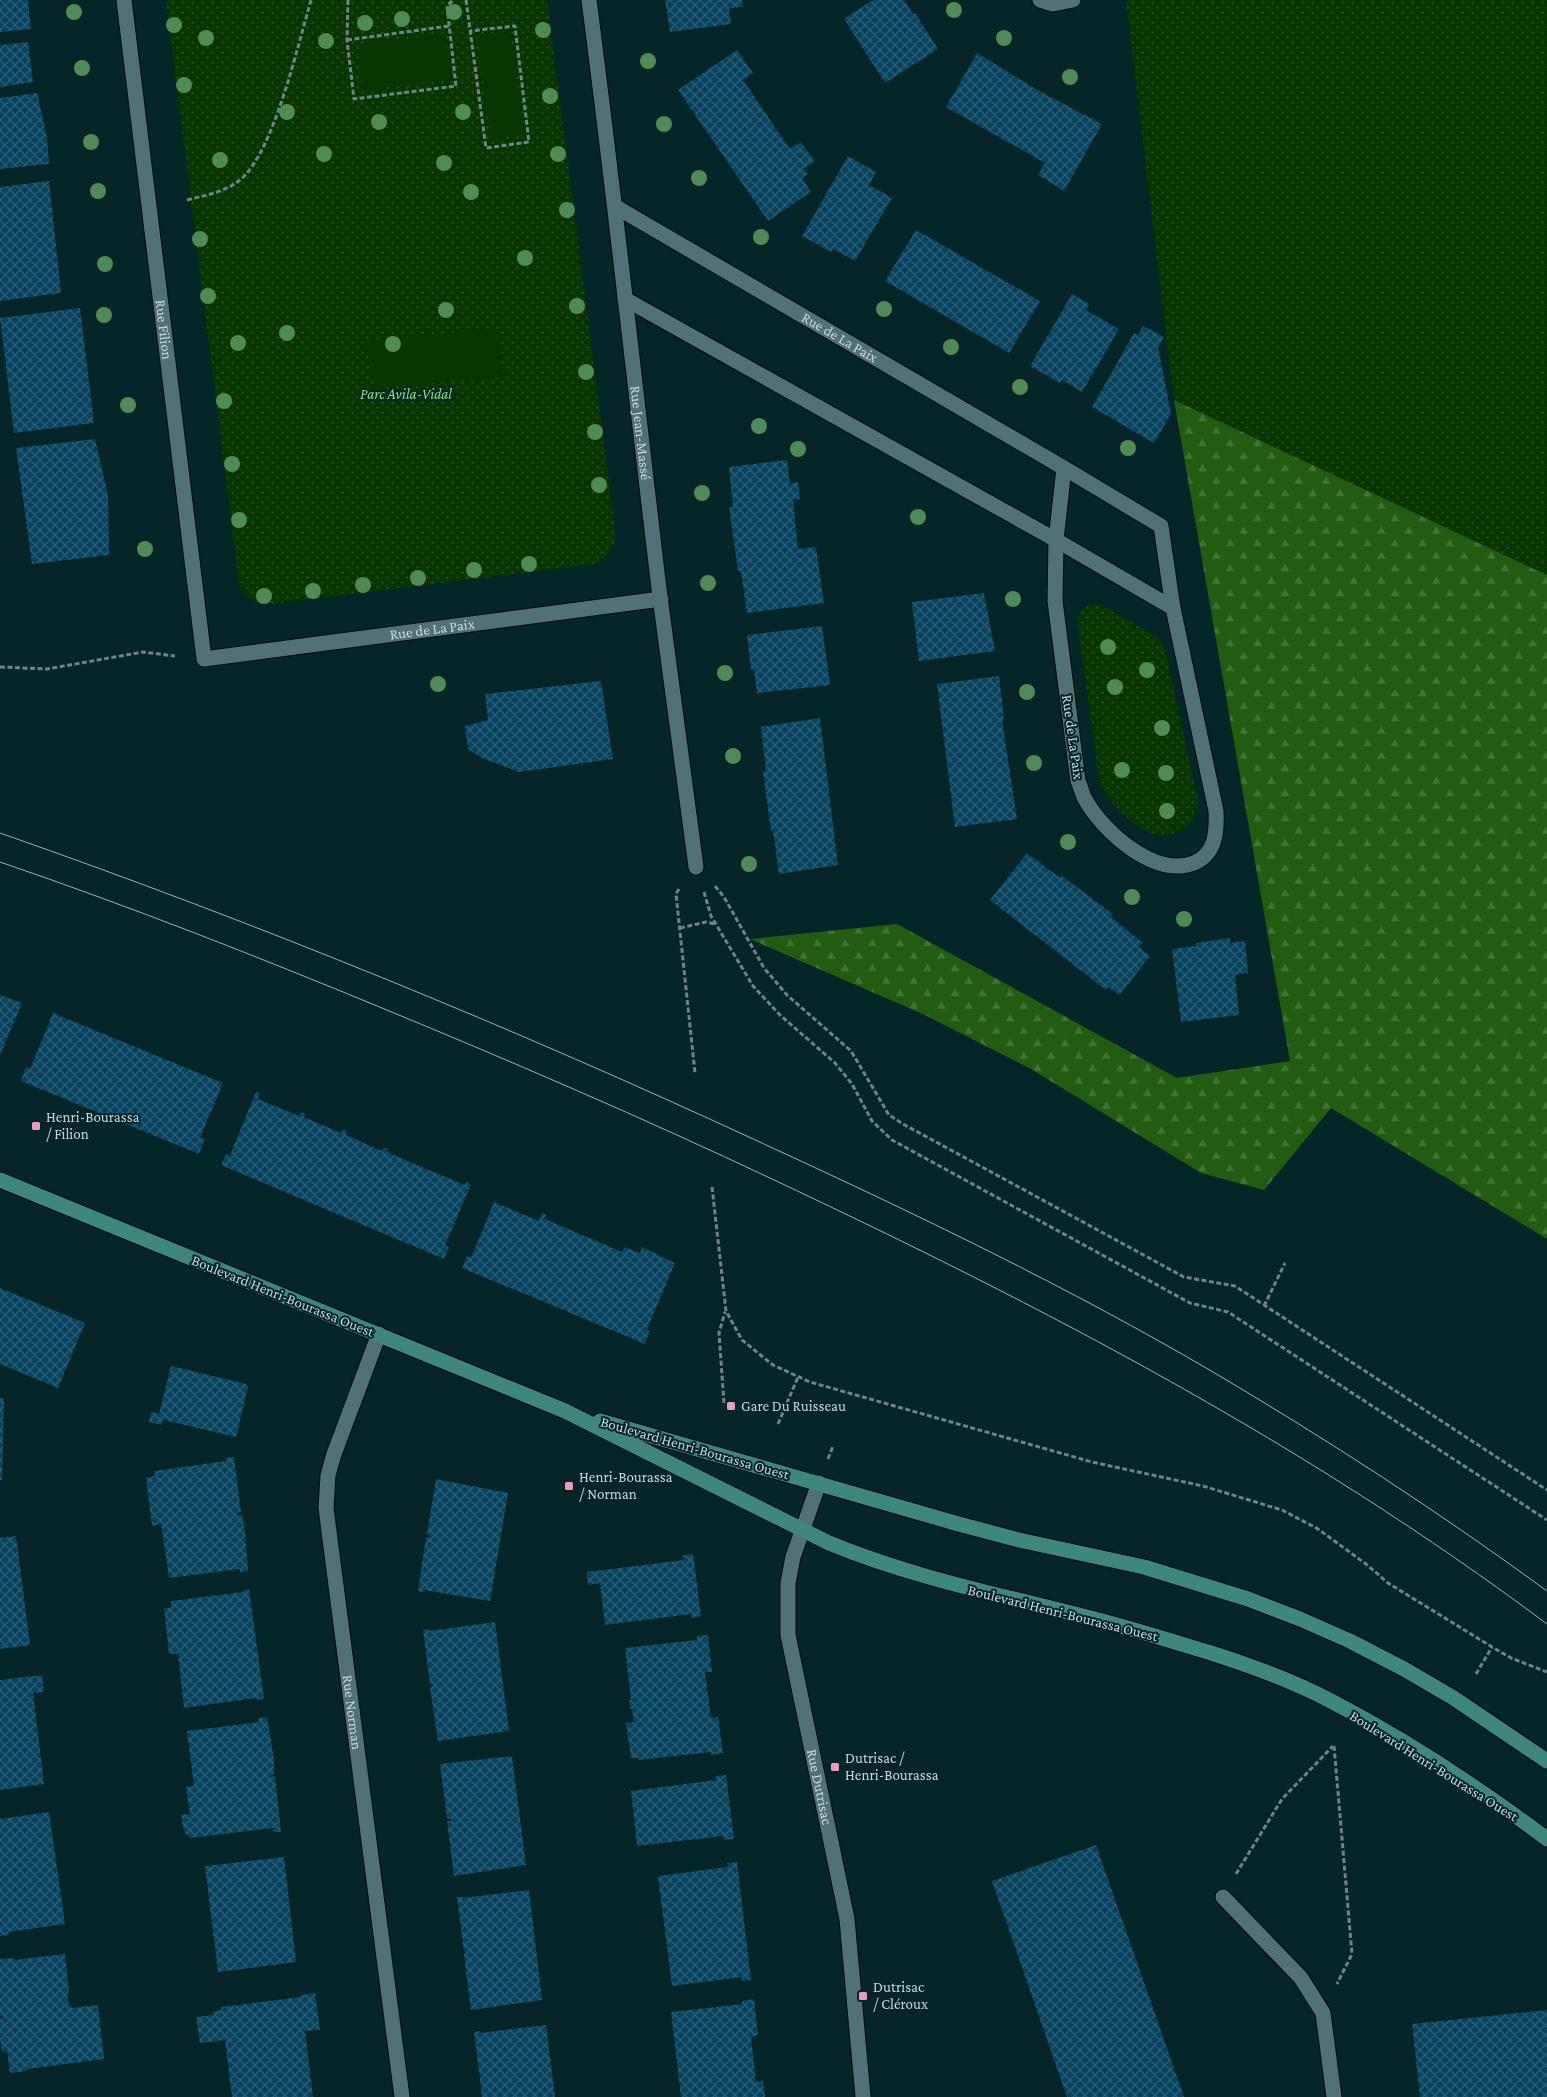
<svg xmlns="http://www.w3.org/2000/svg" width="1547" height="2097" font-family="'Crimson Pro',serif">
<defs>
<pattern id="green-dots" width="8" height="8" patternUnits="userSpaceOnUse" patternTransform="scale(1.25)"><rect width="8" height="8" fill="#0a3400"/><path d="M2 2h.1M6 6h.1" fill="none" stroke="#2c5124" stroke-width="1.8" stroke-linecap="round"/></pattern>
<pattern id="forest-firs" width="22" height="20" patternUnits="userSpaceOnUse" patternTransform="scale(1.25)"><rect width="22" height="20" fill="#225c10"/><path d="M5 1l3.5 6h-7zM16 11l3.5 6h-7z" fill="#417332"/></pattern>
<pattern id="building-cross-hatch" width="8" height="8" patternUnits="userSpaceOnUse" patternTransform="scale(1.25)"><rect width="8" height="8" fill="#06445f"/><path d="M0 0l8 8M0 8l8-8" fill="none" stroke="#295e75"/></pattern>
</defs>
<rect width="100%" height="100%" fill="#052527"/>
<!-- green -->
<g fill="url(#green-dots)">
<path d="M166 0H547L616 537C612 551 608 557 596 564L262 605C250 601 245 596 239 584Z"/>
<path d="M1126 0H1547V575L1174 400Z"/>
<path d="M1096 604 1103 606 1156 636 1164 645 1198 800C1197 813 1194 822 1183 830 1152 850 1113 809 1100 784L1077 621C1079 610 1086 605 1096 604Z"/>
</g>
<!-- forest -->
<path fill="url(#forest-firs)" d="M1174 400 1547 575V1239L1331 1108 1264 1190 1201 1173 1031 1069 925 1015 750 939 897 924 1177 1078 1290 1061Z"/>
<!-- pitch -->
<g fill="#0a3400">
<path d="M510 31 524 134 491 139 477 35Z"/>
<path d="M446 34 451 79 363 90 358 44Z"/>
<path d="M496 328 504 377 375 388 365 342Z"/>
</g>
<!-- building -->
<g fill="url(#building-cross-hatch)">
<path d="M0 0H28L31 29 0 32Z"/>
<path d="M665 0H742L743 7 729 8 731 24 670 32Z"/>
<path d="M873 0H904L913 14 915 13 938 49 885 83 844 19Z"/>
<path d="M28 42 33 82 0 87V45Z"/>
<path d="M737 50 753 73 743 80 790 149 801 142 815 161 804 169 808 174 802 178 811 192 768 221 678 90Z"/>
<path d="M977 53 1039 91 1102 124 1064 191 1038 175 1045 163 946 107Z"/>
<path d="M37 93 47 137 49 164 0 169V98Z"/>
<path d="M848 156 876 172 869 185 892 198 855 261 834 249 831 252 802 236Z"/>
<path d="M49 181 61 293 0 301V187Z"/>
<path d="M916 230 1040 301 1009 353 885 281Z"/>
<path d="M1072 294 1089 304 1086 310 1119 329 1082 392 1062 380 1060 383 1030 366Z"/>
<path d="M80 308 94 423 14 433 0 318Z"/>
<path d="M1143 326 1164 337 1158 347 1171 414 1154 443 1092 407 1134 333 1138 335Z"/>
<path d="M95 439 108 496 109 555 32 564 16 448Z"/>
<path d="M787 460 790 484 798 482 800 499 793 500 798 549 816 547 824 603 747 613 741 571H738L729 507H733L729 467Z"/>
<path d="M984 593 995 651 919 661 912 602Z"/>
<path d="M822 626 830 685 757 693 754 670H751L747 635Z"/>
<path d="M999 676 1004 720H1002L1017 819 955 827 937 684Z"/>
<path d="M601 681 613 759 519 772 482 758 468 749 465 726 488 720 485 694Z"/>
<path d="M820 718 838 865 779 874 773 830 771 831 763 772 766 771 761 727Z"/>
<path d="M1027 853 1060 878 1062 876 1113 914 1111 917 1143 943 1139 947 1150 956 1120 995 1108 987 1106 990 990 900Z"/>
<path d="M1230 938V943L1245 941 1248 973 1235 975 1239 1015 1181 1022 1172 949 1196 946V943Z"/>
<path d="M0 995 22 1003 0 1055Z"/>
<path d="M53 1013 223 1083 200 1138 205 1139 199 1154 21 1081 26 1067 30 1069Z"/>
<path d="M256 1092 260 1094 258 1099 299 1116 301 1112 305 1114 304 1117 341 1133 343 1129 347 1131 346 1135 382 1151 384 1147 389 1149 387 1152 424 1168 465 1185 466 1182 471 1184 445 1246 449 1247 444 1259 221 1165 226 1154 230 1155Z"/>
<path d="M494 1202 539 1221 542 1213 546 1215 545 1219 622 1252 624 1247 640 1253 642 1247 675 1263 647 1329 650 1331 645 1344 462 1268 467 1256 471 1258Z"/>
<path d="M0 1288 85 1323 58 1388 0 1364Z"/>
<path d="M171 1366 246 1384V1386L248 1387 236 1437 163 1420 162 1425 149 1422 151 1412 159 1414Z"/>
<path d="M0 1398H4L2 1480H0Z"/>
<path d="M234 1457 241 1512 237 1513V1515H242L245 1530 248 1571 240 1572V1569L169 1578 161 1524 152 1526 146 1478 155 1476 154 1471 226 1461 225 1458Z"/>
<path d="M436 1479 508 1493 490 1601 424 1590 423 1592 418 1591 426 1537 430 1538V1535L427 1534Z"/>
<path d="M16 1536 30 1645 0 1649V1538Z"/>
<path d="M693 1554 701 1616 691 1618V1614L605 1625 600 1583 588 1585 587 1572 684 1560 682 1556Z"/>
<path d="M249 1589 264 1699 257 1700 256 1698 184 1708 178 1654H169L164 1608H171V1601L243 1592V1590Z"/>
<path d="M495 1622 509 1731 438 1741 430 1688 433 1686 432 1684H430L423 1630 429 1629V1631Z"/>
<path d="M708 1635 712 1672H705L711 1718 718 1717 723 1753 711 1755V1752L639 1760V1758H631L626 1723 634 1722 632 1709H630L629 1700H631L625 1648 697 1640V1636Z"/>
<path d="M42 1675 44 1692 33 1693 44 1784 0 1790V1680Z"/>
<path d="M267 1717 274 1759V1773L271 1777 275 1776 281 1832H273V1828L190 1838 184 1832 181 1815 190 1814 186 1787 194 1786 187 1731 259 1722V1718Z"/>
<path d="M512 1756 526 1865 454 1876 447 1821H451V1819L447 1818 440 1764Z"/>
<path d="M726 1775 734 1839 724 1840 723 1836 637 1846 631 1791 716 1780V1776Z"/>
<path d="M49 1812 65 1924 8 1932 9 1935 0 1936V1819Z"/>
<path d="M1096 1845 1184 2097H1067L992 1881Z"/>
<path d="M284 1857 296 1962 218 1972 205 1866Z"/>
<path d="M737 1862 751 1980 742 1981V1977L672 1986 658 1876 728 1867 727 1863Z"/>
<path d="M529 1890 542 2000 471 2010 464 1955 466 1952H464L457 1897H463V1898Z"/>
<path d="M65 1954 69 1993H67L69 2005 71 2004 72 2008 98 2005 104 2059 27 2069V2071L10 2073 7 2051 2 2052 0 2039V2019L3 2018V2016H0V1959L14 1958V1960Z"/>
<path d="M315 1993 320 2030 305 2031 313 2097H232L225 2040 200 2043 196 2017 214 2015 213 2012 221 2010V2007L301 1997V1995Z"/>
<path d="M754 1999 758 2035 751 2037 756 2082 763 2081 765 2097H681L671 2012 742 2004V2001Z"/>
<path d="M1547 2010V2097H1420L1412 2024Z"/>
<path d="M546 2025 555 2097H482L481 2089 483 2087H481L474 2032 480 2031V2033Z"/>
</g>
<g fill="none" stroke-linecap="round" stroke-linejoin="round">
<defs>
<g id="minor">
<path id="s1" d="M124 0 204 659 661 599"/>
<path id="s2" d="M589 0C615 199 636 398 660 597 672 687 684 777 696 867"/>
<path d="M1040 0 1053 4 1073 0"/>
<path id="s3" d="M616 207 1064 468 1161 526 1173 608 1216 811C1217 831 1216 854 1194 863 1155 878 1103 832 1085 799 1082 794 1081 787 1078 781L1055 601 1056 540 1064 468"/>
<path d="M625 299 1056 540 1173 608"/>
<path id="s4" d="M379 1334 334 1454 328 1475 326 1508 402 2097"/>
<path id="s5" d="M819 1483 793 1557 788 1583V1635L847 1919 863 2097"/>
<path d="M1223 1897 1301 1978 1323 2013 1334 2097"/>
</g>
<g id="major">
<path d="M0 1180 565 1411 829 1543C921 1581 1017 1598 1113 1624 1146 1633 1178 1643 1211 1653 1252 1666 1293 1681 1331 1701 1406 1740 1479 1788 1547 1839"/>
<path d="M600 1421 955 1523 1019 1540 1144 1567 1248 1599 1300 1619 1350 1641 1404 1669 1452 1697 1547 1761"/>
</g>
</defs>
<!-- minor casing -->
<use href="#minor" stroke="#000d0f" stroke-width="17"/>
<!-- major casing -->
<use href="#major" stroke="#000d0f" stroke-width="17"/>
<!-- path -->
<g stroke="#6c8486" stroke-width="3" stroke-dasharray="5 2.5" stroke-linecap="butt">
<path d="M348 0 347 40 354 99 456 86 447 6 453 0"/>
<path d="M466 0 486 148 529 142 515 26 470 31"/>
<path d="M347 40 449 26"/>
<path d="M187 200C206 195 225 192 240 180 274 152 298 44 311 0"/>
<path d="M0 667 47 669 143 652 175 656"/>
<path d="M715 886 724 897 764 968 787 995 851 1051 889 1115 903 1124 1184 1277 1235 1286 1547 1490"/>
<path d="M679 889 676 894 695 1073"/>
<path d="M704 892 711 916 753 986 780 1015 835 1063 852 1084 872 1121 892 1140 1190 1303 1228 1312 1547 1520"/>
<path d="M680 928 706 922 715 924"/>
<path d="M712 1187 726 1311 742 1340 773 1365 810 1382 1092 1462 1203 1486 1282 1510 1318 1529 1366 1564 1388 1583 1492 1647 1511 1658 1547 1672"/>
<path d="M1264 1306 1285 1263"/>
<path d="M724 1403 719 1333 725 1312"/>
<path d="M778 1424 798 1377"/>
<path d="M828 1459 833 1446"/>
<path d="M1476 1674 1492 1647"/>
<path d="M1334 1746 1352 1954 1337 1984"/>
<path d="M1236 1874 1282 1799 1333 1746"/>
</g>
<!-- minor -->
<use href="#minor" stroke="#517174" stroke-width="15"/>
<!-- major -->
<use href="#major" stroke="#3e8879" stroke-width="15"/>
<!-- tram -->
<g stroke="#9eb2b4" stroke-width="1">
<path d="M0 833C260 924 514 1028 764 1144 916 1214 1068 1287 1213 1372 1328 1440 1439 1512 1547 1591"/>
<path d="M0 862C129 906 256 956 382 1008 513 1062 643 1118 772 1179 1044 1307 1305 1443 1547 1624"/>
</g>
</g>
<!-- trees -->
<g fill="#508a55">
<circle cx="954" cy="10" r="8"/>
<circle cx="74" cy="12" r="8"/>
<circle cx="454" cy="12" r="8"/>
<circle cx="402" cy="19" r="8"/>
<circle cx="365" cy="23" r="8"/>
<circle cx="174" cy="25" r="8"/>
<circle cx="543" cy="30" r="8"/>
<circle cx="206" cy="38" r="8"/>
<circle cx="1004" cy="38" r="8"/>
<circle cx="326" cy="41" r="8"/>
<circle cx="648" cy="61" r="8"/>
<circle cx="82" cy="68" r="8"/>
<circle cx="1070" cy="77" r="8"/>
<circle cx="184" cy="85" r="8"/>
<circle cx="550" cy="96" r="8"/>
<circle cx="287" cy="112" r="8"/>
<circle cx="463" cy="112" r="8"/>
<circle cx="379" cy="122" r="8"/>
<circle cx="664" cy="124" r="8"/>
<circle cx="91" cy="142" r="8"/>
<circle cx="324" cy="154" r="8"/>
<circle cx="558" cy="154" r="8"/>
<circle cx="220" cy="160" r="8"/>
<circle cx="444" cy="163" r="8"/>
<circle cx="699" cy="178" r="8"/>
<circle cx="98" cy="191" r="8"/>
<circle cx="471" cy="192" r="8"/>
<circle cx="567" cy="210" r="8"/>
<circle cx="761" cy="237" r="8"/>
<circle cx="200" cy="239" r="8"/>
<circle cx="525" cy="258" r="8"/>
<circle cx="105" cy="264" r="8"/>
<circle cx="208" cy="296" r="8"/>
<circle cx="577" cy="306" r="8"/>
<circle cx="884" cy="309" r="8"/>
<circle cx="446" cy="310" r="8"/>
<circle cx="104" cy="315" r="8"/>
<circle cx="287" cy="333" r="8"/>
<circle cx="238" cy="343" r="8"/>
<circle cx="393" cy="344" r="8"/>
<circle cx="951" cy="347" r="8"/>
<circle cx="586" cy="372" r="8"/>
<circle cx="1020" cy="387" r="8"/>
<circle cx="224" cy="401" r="8"/>
<circle cx="128" cy="405" r="8"/>
<circle cx="759" cy="426" r="8"/>
<circle cx="595" cy="432" r="8"/>
<circle cx="1128" cy="448" r="8"/>
<circle cx="798" cy="449" r="8"/>
<circle cx="232" cy="464" r="8"/>
<circle cx="599" cy="485" r="8"/>
<circle cx="702" cy="493" r="8"/>
<circle cx="918" cy="517" r="8"/>
<circle cx="239" cy="520" r="8"/>
<circle cx="145" cy="549" r="8"/>
<circle cx="529" cy="564" r="8"/>
<circle cx="474" cy="570" r="8"/>
<circle cx="418" cy="578" r="8"/>
<circle cx="708" cy="583" r="8"/>
<circle cx="363" cy="585" r="8"/>
<circle cx="313" cy="591" r="8"/>
<circle cx="264" cy="596" r="8"/>
<circle cx="1013" cy="599" r="8"/>
<circle cx="1108" cy="647" r="8"/>
<circle cx="1147" cy="670" r="8"/>
<circle cx="725" cy="673" r="8"/>
<circle cx="438" cy="684" r="8"/>
<circle cx="1115" cy="687" r="8"/>
<circle cx="1027" cy="692" r="8"/>
<circle cx="1162" cy="728" r="8"/>
<circle cx="733" cy="756" r="8"/>
<circle cx="1034" cy="763" r="8"/>
<circle cx="1122" cy="770" r="8"/>
<circle cx="1166" cy="773" r="8"/>
<circle cx="1167" cy="811" r="8"/>
<circle cx="1068" cy="842" r="8"/>
<circle cx="749" cy="864" r="8"/>
<circle cx="1132" cy="897" r="8"/>
<circle cx="1184" cy="919" r="8"/>
</g>
<!-- markers -->
<g fill="#f09ab5" stroke="#052527" stroke-width="2">
<rect x="31" y="1121" width="10" height="10" rx="2.5"/>
<rect x="726" y="1401" width="10" height="10" rx="2.5"/>
<rect x="564" y="1481" width="10" height="10" rx="2.5"/>
<rect x="830" y="1762" width="10" height="10" rx="2.5"/>
<rect x="858" y="1991" width="10" height="10" rx="2.5"/>
</g>
<g text-anchor="middle" stroke-width="4" stroke-linejoin="round" paint-order="stroke">
<!-- street labels -->
<g font-size="15" fill="#c6d7d8" stroke="#052527">
<text dy="5" stroke="none"><textPath href="#s1" startOffset="332">Rue Filion</textPath></text>
<text dy="5" stroke="none"><textPath href="#s3" startOffset="259">Rue de La Paix</textPath></text>
<text dy="5" stroke="none"><textPath href="#s2" startOffset="436">Rue Jean-Massé</textPath></text>
<text dy="5" stroke="none"><textPath href="#s1" startOffset="894">Rue de La Paix</textPath></text>
<text transform="translate(1073 737) rotate(82)" y="5">Rue de La Paix</text>
<text transform="translate(283 1296) rotate(22)" y="5">Boulevard Henri-Bourassa Ouest</text>
<text transform="translate(695 1448) rotate(16)" y="5">Boulevard Henri-Bourassa Ouest</text>
<text transform="translate(1063 1613) rotate(14)" y="5">Boulevard Henri-Bourassa Ouest</text>
<text dy="5" stroke="none"><textPath href="#s4" startOffset="389">Rue Norman</textPath></text>
<text transform="translate(1434 1766) rotate(32)" y="5">Boulevard Henri-Bourassa Ouest</text>
<text dy="5" stroke="none"><textPath href="#s5" startOffset="312">Rue Dutrisac</textPath></text>
</g>
<!-- park labels -->
<g font-size="15" font-style="italic" fill="#8ddc7a" stroke="#052527">
<text x="406" y="399">Parc Avila-Vidal</text>
</g>
<!-- poi labels -->
<g font-size="15" fill="#c6d7d8" stroke="#052527" text-anchor="start">
<text x="46" y="1122">Henri-Bourassa<tspan x="46" dy="17">/ Filion</tspan></text>
<text x="741" y="1411">Gare Du Ruisseau</text>
<text x="579" y="1482">Henri-Bourassa<tspan x="579" dy="17">/ Norman</tspan></text>
<text x="845" y="1763">Dutrisac /<tspan x="845" dy="17">Henri-Bourassa</tspan></text>
<text x="873" y="1992">Dutrisac<tspan x="873" dy="17">/ Cléroux</tspan></text>
</g>
</g>
</svg>
